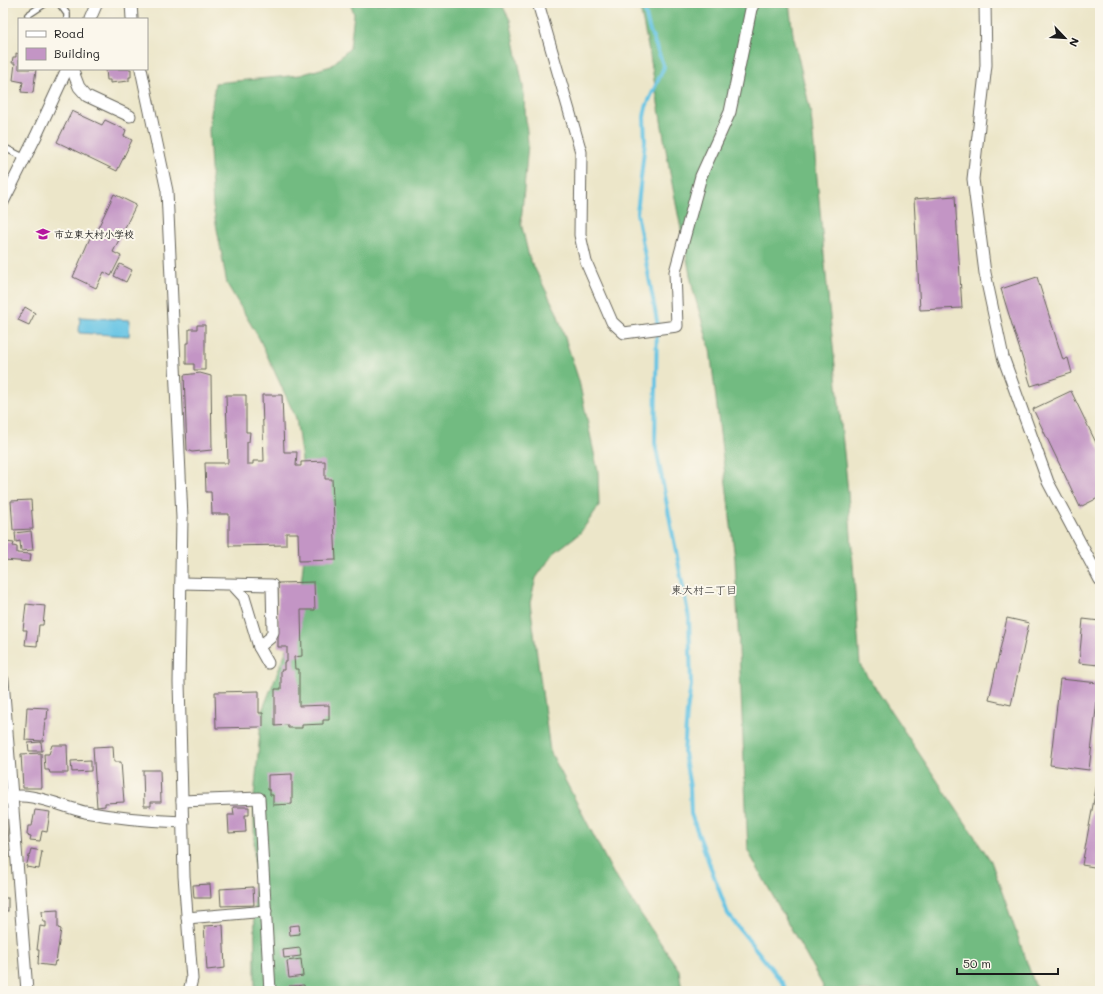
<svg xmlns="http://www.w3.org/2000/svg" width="1103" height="994" font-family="Mali,'Klee One',sans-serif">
<rect width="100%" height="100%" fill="#fbf7ec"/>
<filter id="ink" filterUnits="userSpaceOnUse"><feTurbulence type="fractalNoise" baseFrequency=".025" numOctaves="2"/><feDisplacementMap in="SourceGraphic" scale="8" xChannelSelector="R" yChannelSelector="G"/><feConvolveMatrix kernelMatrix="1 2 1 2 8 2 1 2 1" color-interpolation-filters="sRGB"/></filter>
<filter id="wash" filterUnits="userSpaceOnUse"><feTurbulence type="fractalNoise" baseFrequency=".012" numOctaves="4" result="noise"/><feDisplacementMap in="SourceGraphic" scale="16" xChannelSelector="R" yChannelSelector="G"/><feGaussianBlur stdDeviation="0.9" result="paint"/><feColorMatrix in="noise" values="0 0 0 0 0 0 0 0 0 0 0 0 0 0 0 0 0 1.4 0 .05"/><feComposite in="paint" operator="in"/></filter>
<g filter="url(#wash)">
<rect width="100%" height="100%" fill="#ece6c9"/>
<!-- forest -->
<g fill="#72bb81" stroke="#476c4e">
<path d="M350 3H501L510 20 523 86 528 144 521 223 529 257 557 313 579 381 598 472 599 506 580 533 554 553 536 578 530 603 550 751 613 873 679 970 682 991H255L254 797 262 711 297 624 305 546 303 468 296 418 259 338 227 284 213 207 209 130 215 83 300 75 331 66 350 48 354 14Z"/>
<path d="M639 3H789L793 34 811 114 829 307 848 492 860 665 991 861 1037 991H822L823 986 748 851 735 559 710 349 693 290 670 173 650 56Z"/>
</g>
<!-- water -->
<path fill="#66c4e4" stroke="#417080" d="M80 317 130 320 129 336 79 333Z"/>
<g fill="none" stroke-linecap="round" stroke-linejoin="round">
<!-- stream -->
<path stroke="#66c4e4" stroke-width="4" d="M643 3 649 28 664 67 646 107 644 117 645 142 637 213 657 321 655 443 689 618 691 685 687 712 684 753 690 787 691 814 728 914 782 982 787 991"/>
</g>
<g id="blocks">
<!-- building -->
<g fill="#c395c5">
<path d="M16 53 19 54V69H36L33 93 21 92 23 82 13 80 15 63H12L13 57H16Z"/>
<path d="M106 69H131V77H129V81L110 83V80H107Z"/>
<path d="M72 111 102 125 105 120 126 130 124 136 132 140 117 171 57 142Z"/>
<path d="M114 194 136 205 113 252 121 256 111 276 104 272 96 288 73 277 93 231 96 232Z"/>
<path d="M955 196 962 308 920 310 914 199Z"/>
<path d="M120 264 132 270 126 282 114 276Z"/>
<path d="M1037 277 1063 360 1068 358 1072 373 1031 386 1001 289Z"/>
<path d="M25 307 35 313 29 325 18 320Z"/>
<path d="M197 325H205V370H194V364H186V343H189V329H197Z"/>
<path d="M200 373 211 376 212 450 192 452 187 450 184 375Z"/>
<path d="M1071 391 1100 451V497L1080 507 1033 409Z"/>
<path d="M226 395H246V432H250L249 442H247V464H253V461H264L262 395H282L284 452H297L296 466H301V462L325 461V479H332L336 560 299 561 298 533H286V545L229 546V514H212L211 492H206L205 463H228Z"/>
<path d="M31 500 33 529 13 530 11 501Z"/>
<path d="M31 531 33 550 21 551 20 541 16 542 15 533Z"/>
<path d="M6 542 14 543 13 546 17 547V553L31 554 30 562 4 560Z"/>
<path d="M314 582 315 610H301L302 656 294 657 295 669H299V706L329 705V720H323V724L302 725V728H288V725L275 726V689H281V670H284V662H287V647H278V583Z"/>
<path d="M26 604 45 606 43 625H39L37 646 25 645 27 630H23Z"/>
<path d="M1007 618 1029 623 1011 705 989 700Z"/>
<path d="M1083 619 1100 621 1099 665 1079 663Z"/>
<path d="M1060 679 1099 683 1089 770 1050 765Z"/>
<path d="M259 691V713H263V726L260 727 216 728 215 692Z"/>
<path d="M27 707 48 708 47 719H45L43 741 25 740Z"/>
<path d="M41 742 42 751H29L28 743Z"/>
<path d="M52 745H67L68 773H50L49 770H45L44 754H49Z"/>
<path d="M113 746 114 762H121L124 802 105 803V806L97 807 93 747Z"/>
<path d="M41 753 42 788H23L21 754Z"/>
<path d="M91 760V771L72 772 71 761Z"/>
<path d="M143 770H160L161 802H151V806H144Z"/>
<path d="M1099 772H1100V868L1082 865Z"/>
<path d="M292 774V804L273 805V795H270V790H268V775Z"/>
<path d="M233 807H249V815H245L246 832 229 833 228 815H234Z"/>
<path d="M35 810 50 812 47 832 42 831 40 841 30 840 31 836 27 835 28 826H32Z"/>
<path d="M3 821H6L8 844 3 845Z"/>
<path d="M31 849 42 851 39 869 26 867Z"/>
<path d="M210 884 211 898H194L193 885Z"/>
<path d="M253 887 254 905 221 906 220 889Z"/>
<rect x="3" y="898" width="5" height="13"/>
<path d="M58 910V928L61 929 56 962 55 961 54 966 38 964 39 950H37L40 926 46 927V922H43L42 911Z"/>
<path d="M223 925 225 968 207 970 204 926Z"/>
<path d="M299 925 300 934 290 935 289 926Z"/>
<path d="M300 948 301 956 284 958 283 950Z"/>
<path d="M301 959 303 976 289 978 287 961Z"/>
<path d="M304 985 305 991H290L289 986Z"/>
</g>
</g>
</g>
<g filter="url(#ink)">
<use href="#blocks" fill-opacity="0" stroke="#656359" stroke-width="1"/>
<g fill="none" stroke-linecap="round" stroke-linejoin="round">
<defs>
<g id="lane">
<path d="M59 3 67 14V19"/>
<path d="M28 15 46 3"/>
<path d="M3 147 25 158"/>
</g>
<g id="street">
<path d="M131 3 132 19"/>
<path d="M538 3 581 152 580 235 586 262 612 322 624 333 677 326 675 272 701 176 730 112 751 9 754 3"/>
<path d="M985 3 986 65 973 179 985 273 1003 357 1048 482 1100 580"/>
<path d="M90 19 97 3"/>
<path d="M72 69 79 87 87 96 130 116"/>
<path d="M141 69 167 191 182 518 179 682 184 876 192 979 189 991"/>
<path d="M3 202 36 136 67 69"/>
<path d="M181 583 272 585 273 632 270 638 259 647 244 597 233 585"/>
<path d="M259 647 268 663"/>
<path d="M3 680 27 991"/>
<path d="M3 800C26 788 62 807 85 812 117 818 150 821 183 822"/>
<path d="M182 801 259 798 270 991"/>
<path d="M187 918 266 911"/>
</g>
</defs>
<!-- lane casing -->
<use href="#lane" stroke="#656359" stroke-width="8"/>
<!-- street casing -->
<use href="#street" stroke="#656359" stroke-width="13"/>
<!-- lane -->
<use href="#lane" stroke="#fff" stroke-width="5.5"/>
<!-- street -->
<use href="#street" stroke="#fff" stroke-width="11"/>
</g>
</g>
<!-- icons -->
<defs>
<symbol id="school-bare" viewBox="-9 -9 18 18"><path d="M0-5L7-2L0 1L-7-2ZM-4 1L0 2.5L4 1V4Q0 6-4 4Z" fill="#b5179e" stroke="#fbf7ec" stroke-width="2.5" paint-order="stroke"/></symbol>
</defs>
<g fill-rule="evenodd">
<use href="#school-bare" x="33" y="224" width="20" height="20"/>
</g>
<g text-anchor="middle" stroke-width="4" stroke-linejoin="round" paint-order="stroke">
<!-- poi labels -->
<g font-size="10" font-weight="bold" fill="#1c1c1c" stroke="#fbf7ec" text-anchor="start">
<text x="54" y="238">市立東大村小学校</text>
</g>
<!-- neighbourhood labels -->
<g font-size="11" fill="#1c1c1c" stroke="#fbf7ec">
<text x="704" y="594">東大村二丁目</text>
</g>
</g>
<!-- margin -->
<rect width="1103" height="994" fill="none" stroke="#fbf7ec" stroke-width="16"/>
<!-- legend -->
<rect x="18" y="18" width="130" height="52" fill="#fbf7ec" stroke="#a29f99"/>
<rect x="26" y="31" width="20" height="6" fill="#ffffff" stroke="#a29f99"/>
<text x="54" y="38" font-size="12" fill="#1c1c1c">Road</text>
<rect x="26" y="48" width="20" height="12" fill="#c395c5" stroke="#a29f99"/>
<text x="54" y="58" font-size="12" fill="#1c1c1c">Building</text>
<!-- north arrow -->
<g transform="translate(1065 38) rotate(115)" stroke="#fbf7ec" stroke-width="3" paint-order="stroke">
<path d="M0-3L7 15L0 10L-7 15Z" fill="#1c1c1c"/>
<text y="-6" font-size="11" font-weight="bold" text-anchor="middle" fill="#1c1c1c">N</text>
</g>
<!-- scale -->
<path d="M957 968v6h101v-6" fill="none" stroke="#1c1c1c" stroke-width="2"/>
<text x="963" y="968" font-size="12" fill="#1c1c1c" stroke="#fbf7ec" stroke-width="3" paint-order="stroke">50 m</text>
</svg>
